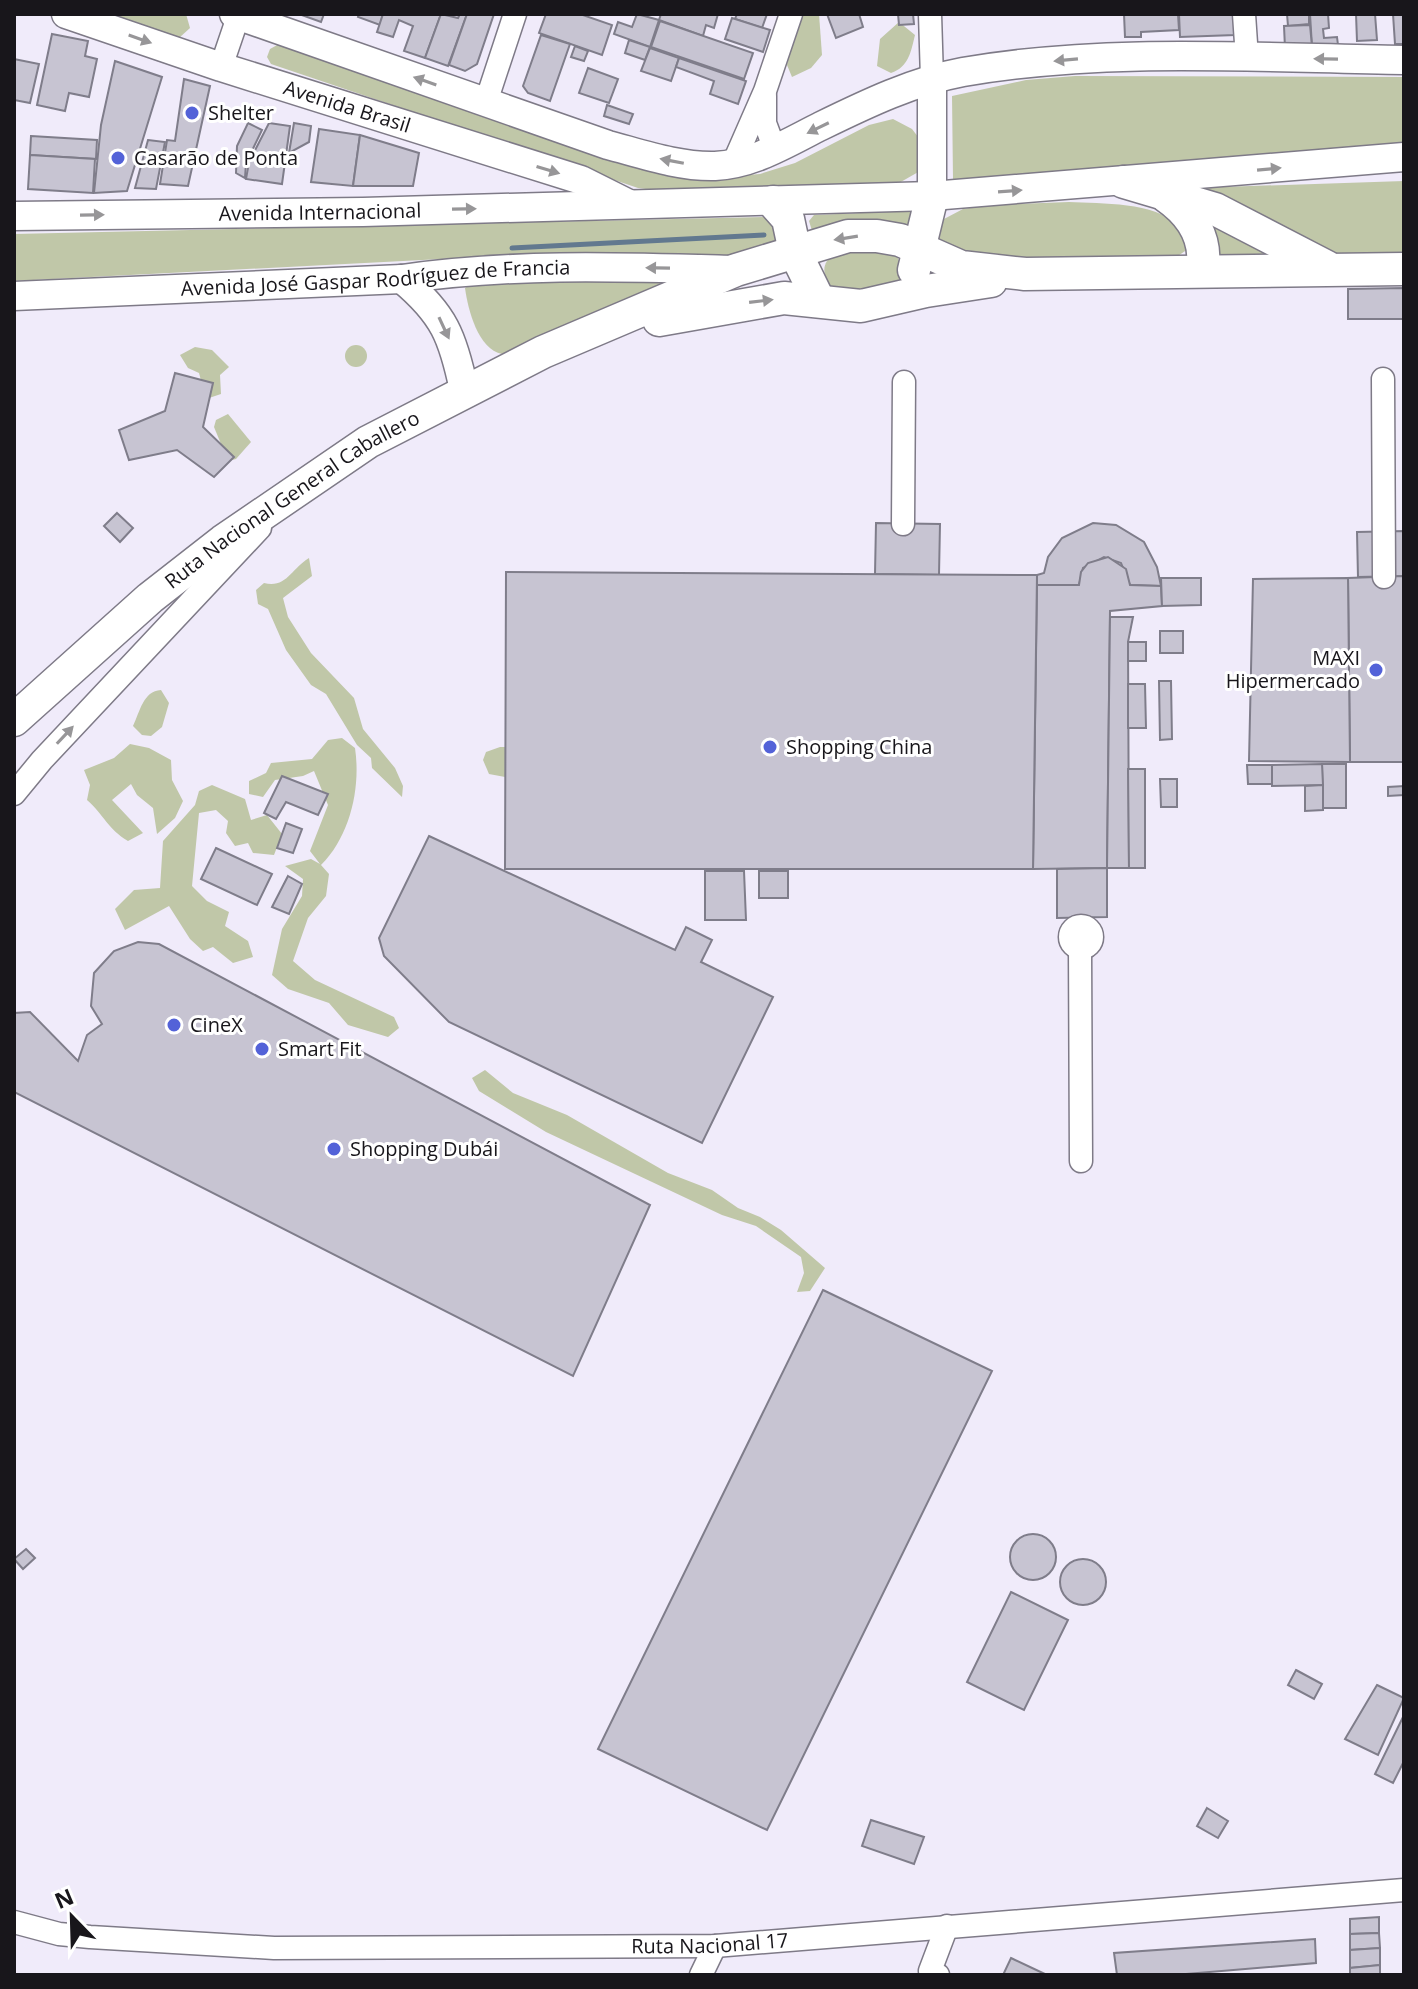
<svg xmlns="http://www.w3.org/2000/svg" width="1418" height="1989" font-family="'Open Sans',sans-serif">
<rect width="100%" height="100%" fill="#f0ebfa"/>
<!-- green -->
<g fill="#c0c7a8">
<path d="M90 14H186L190 28 179 38Z"/>
<path d="M794 14H819L822 55 811 68 792 77 787 65Z"/>
<path d="M899 22 915 35C911 51 909 67 891 73L877 66 880 39Z"/>
<path d="M279 44 640 169 709 178 760 174 795 163 869 125 893 119 912 129 922 142 920 171 899 183C813 189 724 201 638 188L271 64 267 57 270 49Z"/>
<path d="M1075 76 1404 77V145L1187 160 961 181 953 179 952 96 1026 80Z"/>
<path d="M1404 181V256H1342L1191 188Z"/>
<path d="M1069 202C1102 204 1154 201 1179 226 1184 231 1186 242 1188 249L1175 258 1000 259 956 255 937 239 944 219 963 209 987 205Z"/>
<path d="M910 211 914 212 918 228 814 237 809 221 814 215Z"/>
<path d="M768 217 773 219 778 239 775 244 735 256 480 257 14 281V234Z"/>
<path d="M1205 220 1275 256 1218 255Z"/>
<path d="M849 245 897 255 902 270 900 280 879 294 834 290C815 267 826 257 849 245Z"/>
<path d="M683 281 502 354C478 349 468 310 465 288L474 282Z"/>
<circle cx="356" cy="356" r="11"/>
<path d="M195 347 212 350 229 367 220 375 221 394 206 399 199 373 188 368 180 355Z"/>
<path d="M228 414 251 442 236 459 228 461 214 427 216 420Z"/>
<path d="M309 558 312 576 283 598 288 617 311 653 354 698 363 729 395 768 403 786 402 797 372 768 371 758 357 745 326 694 311 685 286 650 268 609 258 604 256 590 264 583C286 589 292 568 309 558Z"/>
<path d="M161 690 169 703 162 727 151 736 142 735 133 726C140 712 143 691 161 690Z"/>
<path d="M342 738 355 748C361 788 350 836 321 865L329 874 326 896 308 918 293 961 315 980 394 1017 399 1028 388 1037 348 1025 329 1003 288 989 272 975 282 929 302 896 303 879 285 866 311 859 320 864 310 851 328 805 314 771 303 776 275 780 263 797 249 794V781L266 773 271 763 312 759 328 740Z"/>
<path d="M130 744 149 748 171 760 172 780 183 801 175 818 157 834 153 808 137 795 131 784 112 800 143 833 128 841C108 829 104 815 87 800L90 785 84 770 114 758Z"/>
<path d="M500 747H508L511 763 505 777 489 774 483 760 486 752Z"/>
<path d="M212 785 245 799 251 820 267 815 282 834 274 855 253 853 248 843 235 846 226 833 228 821 216 810 199 813 192 886 207 901 229 912 225 926 248 941 253 957 233 963 213 947 203 951 190 939 169 906 125 930 115 909 134 890 160 888 163 841 195 805 199 791Z"/>
<path d="M485 1070 513 1093 567 1115 668 1173 712 1190 738 1208 760 1217 781 1230 825 1268 810 1291 797 1292 804 1273 801 1257 756 1226 722 1215 546 1132 479 1091 472 1078Z"/>
</g>
<g fill="none" stroke-linecap="round" stroke-linejoin="round">
<!-- stream -->
<path stroke="#62798f" stroke-width="5" d="M512 248 764 235"/>
</g>
<!-- building -->
<g fill="#c7c4d2" stroke="#7f7d8a" stroke-width="2">
<path d="M299 14H324L321 22Z"/>
<path d="M359 14H383L380 25 358 17Z"/>
<path d="M383 14H441L425 58 404 51 413 26 399 20 393 37 377 32Z"/>
<path d="M441 14 458 18 460 14H467L448 66 425 58Z"/>
<path d="M467 14H494L477 64 465 71 449 65Z"/>
<path d="M546 14H580L612 25 602 55 539 33Z"/>
<path d="M637 14 659 20 650 47 614 34 618 22 632 27Z"/>
<path d="M661 14H718L714 28 706 25 703 36 659 20Z"/>
<path d="M737 14H767L762 28 735 19Z"/>
<path d="M827 14H859L863 27 836 38Z"/>
<path d="M898 14H913L914 24 899 25Z"/>
<path d="M1124 14H1178L1179 30 1141 32V37H1125Z"/>
<path d="M1179 14H1234L1235 35 1180 37Z"/>
<path d="M1287 14H1309V24L1288 26Z"/>
<path d="M1310 14H1328L1329 28 1323 29 1324 38 1337 37 1338 45 1312 47Z"/>
<path d="M1356 14H1375L1377 40 1357 41Z"/>
<path d="M1393 14H1404V44H1395Z"/>
<path d="M732 18 770 30 763 52 725 39Z"/>
<path d="M660 21 753 53 744 79 651 47Z"/>
<path d="M1310 25 1312 47 1285 48 1284 26Z"/>
<path d="M52 34 88 41 85 56 97 59 89 97 69 93 65 111 37 105Z"/>
<path d="M541 35 570 44 550 101 528 93 523 86Z"/>
<path d="M629 40 650 47 645 60 625 53Z"/>
<path d="M575 46 588 51 584 61 571 57Z"/>
<path d="M650 48 679 58 671 81 641 71Z"/>
<path d="M679 58 746 81 738 104 710 94 714 81 676 67Z"/>
<path d="M14 59 39 64 30 103 14 100Z"/>
<path d="M115 61 162 77 127 191 94 193 101 125Z"/>
<path d="M588 68 618 79 609 103 579 93Z"/>
<path d="M184 79 210 86 188 186 160 184 167 140 175 141Z"/>
<path d="M607 105 633 114 629 124 604 116Z"/>
<path d="M248 123 262 130 246 163 245 178 236 173 237 146Z"/>
<path d="M269 123 290 126 282 184 246 179 249 162Z"/>
<path d="M294 123 311 126 309 142 289 153Z"/>
<path d="M319 129 360 135 353 186 311 182Z"/>
<path d="M360 135 419 153 413 186H353Z"/>
<path d="M31 136 97 140 96 159 30 155Z"/>
<path d="M148 140 165 142 156 189 135 188Z"/>
<path d="M30 155 95 159 93 193 28 189Z"/>
<path d="M1404 288V319H1348V289Z"/>
<path d="M175 373 213 383 203 427 234 457 214 477 177 450 129 460 119 430 165 411Z"/>
<path d="M117 513 133 528 120 542 104 526Z"/>
<path d="M876 523 940 524 939 575 875 574Z"/>
<path d="M1093 523 1116 525 1144 542 1157 567 1161 586 1130 585 1121 563 1104 557 1083 568 1079 585H1037V575L1044 573 1048 557 1062 538Z"/>
<path d="M1404 531V576L1358 577 1357 532Z"/>
<path d="M1108 557 1126 569 1130 585 1161 586 1162 606 1110 611 1107 868 1033 869 1037 585H1079L1081 572 1088 563Z"/>
<path d="M506 572 1037 575 1033 869H505Z"/>
<path d="M1404 576V762H1350L1348 578Z"/>
<path d="M1161 578H1201V605L1162 606Z"/>
<path d="M1348 578 1350 762 1249 761 1253 579Z"/>
<path d="M1110 617H1133L1128 642 1129 868H1107Z"/>
<rect x="1160" y="631" width="23" height="22"/>
<rect x="1128" y="642" width="18" height="19"/>
<path d="M1159 681H1171L1172 739 1160 740Z"/>
<path d="M1128 684H1145L1146 728H1128Z"/>
<path d="M1322 764H1346V808H1323Z"/>
<path d="M1322 764 1323 785 1272 786V765Z"/>
<path d="M1247 765H1272V784H1248Z"/>
<path d="M1128 769H1145V868H1129Z"/>
<path d="M282 776 328 794 318 815 286 802 276 819 264 813Z"/>
<path d="M1160 779H1177V807H1161Z"/>
<path d="M1323 785V810L1305 811V786Z"/>
<path d="M1404 786V795L1388 796V787Z"/>
<path d="M286 823 302 829 293 853 277 848Z"/>
<path d="M429 836 675 950 686 927 712 940 701 962 773 997 702 1143 449 1022 384 956 379 938Z"/>
<path d="M216 848 272 874 257 905 201 879Z"/>
<path d="M1107 868V917L1057 918V869Z"/>
<path d="M705 871H744L746 920H705Z"/>
<rect x="759" y="871" width="29" height="27"/>
<path d="M288 876 302 884 289 914 272 907Z"/>
<path d="M138 942 159 944 650 1205 573 1376 14 1092V1013L30 1012 78 1061 87 1035 102 1024 91 1006 94 973 114 951Z"/>
<path d="M823 1290 992 1371 767 1830 598 1749Z"/>
<circle cx="1033" cy="1557" r="23"/>
<path d="M26 1549 35 1558 23 1569 14 1559Z"/>
<circle cx="1083" cy="1582" r="23"/>
<path d="M1011 1592 1068 1620 1024 1710 967 1682Z"/>
<path d="M1296 1670 1322 1684 1314 1699 1288 1685Z"/>
<path d="M1377 1685 1404 1698 1378 1755 1345 1739Z"/>
<path d="M1404 1715V1761L1393 1783 1375 1774Z"/>
<path d="M1207 1808 1228 1821 1218 1838 1197 1826Z"/>
<path d="M871 1820 924 1837 914 1864 862 1846Z"/>
<path d="M1379 1917V1933L1350 1934V1919Z"/>
<path d="M1379 1933 1380 1948 1350 1950V1934Z"/>
<path d="M1315 1939 1316 1963 1174 1975H1117L1114 1953Z"/>
<path d="M1380 1948V1965L1350 1968V1950Z"/>
<path d="M1011 1958 1047 1975H1003Z"/>
<path d="M1380 1965V1975H1350V1968Z"/>
</g>
<g fill="none" stroke-linecap="round" stroke-linejoin="round">
<defs>
<g id="minor">
<path d="M930 14 932 79"/>
<path d="M1244 14 1247 58"/>
<path d="M221 67 239 14"/>
<path d="M765 96V123L775 150"/>
<path d="M486 102 515 14"/>
<path d="M733 164 765 91 791 14"/>
<path d="M1383 379 1384 577"/>
<path d="M903 524 904 382"/>
<path d="M14 794 42 760 260 528"/>
<circle cx="1081" cy="937" r="11"/>
<path d="M1080 947 1081 1161"/>
<path id="s1" d="M14 1922 59 1934 90 1937 274 1948 715 1946 1404 1890"/>
<path d="M701 1975 715 1946"/>
<path d="M938 1975 930 1971 947 1926"/>
</g>
<g id="major">
<path id="s2" d="M66 14 221 67 581 180 627 203"/>
<path d="M234 14 608 145C642 154 679 167 715 166 754 164 787 143 821 126 866 104 914 81 963 72 1108 47 1258 58 1404 60"/>
<path d="M932 196V79"/>
<path id="s3" d="M14 216 363 212 932 196 1404 157"/>
<path d="M402 279C444 314 453 337 464 390"/>
<path id="s4" d="M14 296 402 279C513 263 623 267 735 270"/>
</g>
<g id="highway">
<path d="M1124 182 1215 209 1327 267"/>
<path d="M1166 196C1192 214 1208 239 1202 271"/>
<path d="M773 202 788 219 795 252 819 301"/>
<path d="M914 270 932 196"/>
<path d="M659 320 784 298 861 306 926 291 991 281"/>
<path id="s5" d="M14 720 150 598 223 541 368 442 543 352 736 270 848 236H877L900 240 961 267 1025 274 1404 269"/>
</g>
</defs>
<!-- minor casing -->
<use href="#minor" stroke="#7e7a87" stroke-width="25"/>
<!-- major casing -->
<use href="#major" stroke="#7e7a87" stroke-width="31"/>
<!-- highway casing -->
<use href="#highway" stroke="#7e7a87" stroke-width="35"/>
<!-- minor -->
<use href="#minor" stroke="#fff" stroke-width="22"/>
<!-- major -->
<use href="#major" stroke="#fff" stroke-width="28"/>
<!-- highway -->
<use href="#highway" stroke="#fff" stroke-width="32"/>
</g>
<!-- one-way arrows -->
<defs><path id="oneway-solid" d="M-6-.8H1V-3.2L6.5 0L1 3.2V.8H-6Z" transform="scale(2)"/></defs>
<g fill="#979698">
<use href="#oneway-solid" transform="translate(140 39) rotate(19)"/>
<use href="#oneway-solid" transform="translate(1326 59) rotate(-179)"/>
<use href="#oneway-solid" transform="translate(1066 60) rotate(175)"/>
<use href="#oneway-solid" transform="translate(425 81) rotate(-161)"/>
<use href="#oneway-solid" transform="translate(818 128) rotate(154)"/>
<use href="#oneway-solid" transform="translate(672 161) rotate(-169)"/>
<use href="#oneway-solid" transform="translate(1269 169) rotate(-5)"/>
<use href="#oneway-solid" transform="translate(548 170) rotate(17)"/>
<use href="#oneway-solid" transform="translate(1010 191) rotate(-4)"/>
<use href="#oneway-solid" transform="translate(464 209) rotate(-1)"/>
<use href="#oneway-solid" transform="translate(92 215) rotate(-1)"/>
<use href="#oneway-solid" transform="translate(846 238) rotate(171)"/>
<use href="#oneway-solid" transform="translate(658 268) rotate(-179)"/>
<use href="#oneway-solid" transform="translate(761 301) rotate(-7)"/>
<use href="#oneway-solid" transform="translate(444 328) rotate(65)"/>
<use href="#oneway-solid" transform="translate(65 735) rotate(-47)"/>
</g>
<!-- markers -->
<g fill="#5362d8" stroke="#fff" stroke-width="3">
<circle cx="192" cy="113" r="8"/>
<circle cx="118" cy="158" r="8"/>
<circle cx="1376" cy="670" r="8"/>
<circle cx="770" cy="747" r="8"/>
<circle cx="174" cy="1025" r="8"/>
<circle cx="262" cy="1049" r="8"/>
<circle cx="334" cy="1149" r="8"/>
</g>
<g text-anchor="middle" stroke-width="6" stroke-linejoin="round" paint-order="stroke">
<!-- street labels -->
<g font-size="20" fill="#18161b" stroke="#fff">
<text dy="7" stroke="none"><textPath href="#s2" startOffset="296">Avenida Brasil</textPath></text>
<text dy="7" stroke="none"><textPath href="#s3" startOffset="306">Avenida Internacional</textPath></text>
<text dy="7" stroke="none"><textPath href="#s4" startOffset="362">Avenida José Gaspar Rodríguez de Francia</textPath></text>
<text dy="7" stroke="none"><textPath href="#s5" startOffset="356">Ruta Nacional General Caballero</textPath></text>
<text dy="7" stroke="none"><textPath href="#s1" startOffset="698">Ruta Nacional 17</textPath></text>
</g>
<!-- poi labels -->
<g font-size="20" fill="#18161b" stroke="#fff" text-anchor="start">
<text x="208" y="120">Shelter</text>
<text x="134" y="165">Casarão de Ponta</text>
<text x="1360" y="665" text-anchor="end">MAXI<tspan x="1360" dy="23">Hipermercado</tspan></text>
<text x="786" y="754">Shopping China</text>
<text x="190" y="1032">CineX</text>
<text x="278" y="1056">Smart Fit</text>
<text x="350" y="1156">Shopping Dubái</text>
</g>
</g>
<!-- border -->
<rect width="1418" height="1989" fill="none" stroke="#18161b" stroke-width="32"/>
<!-- north arrow -->
<g transform="translate(72 1917) rotate(337)" stroke="#ffffff" stroke-width="6" paint-order="stroke">
<path d="M0-6L14 30L0 20L-14 30Z" fill="#18161b"/>
<text y="-12" font-size="22" font-weight="bold" text-anchor="middle" fill="#18161b">N</text>
</g>
</svg>
